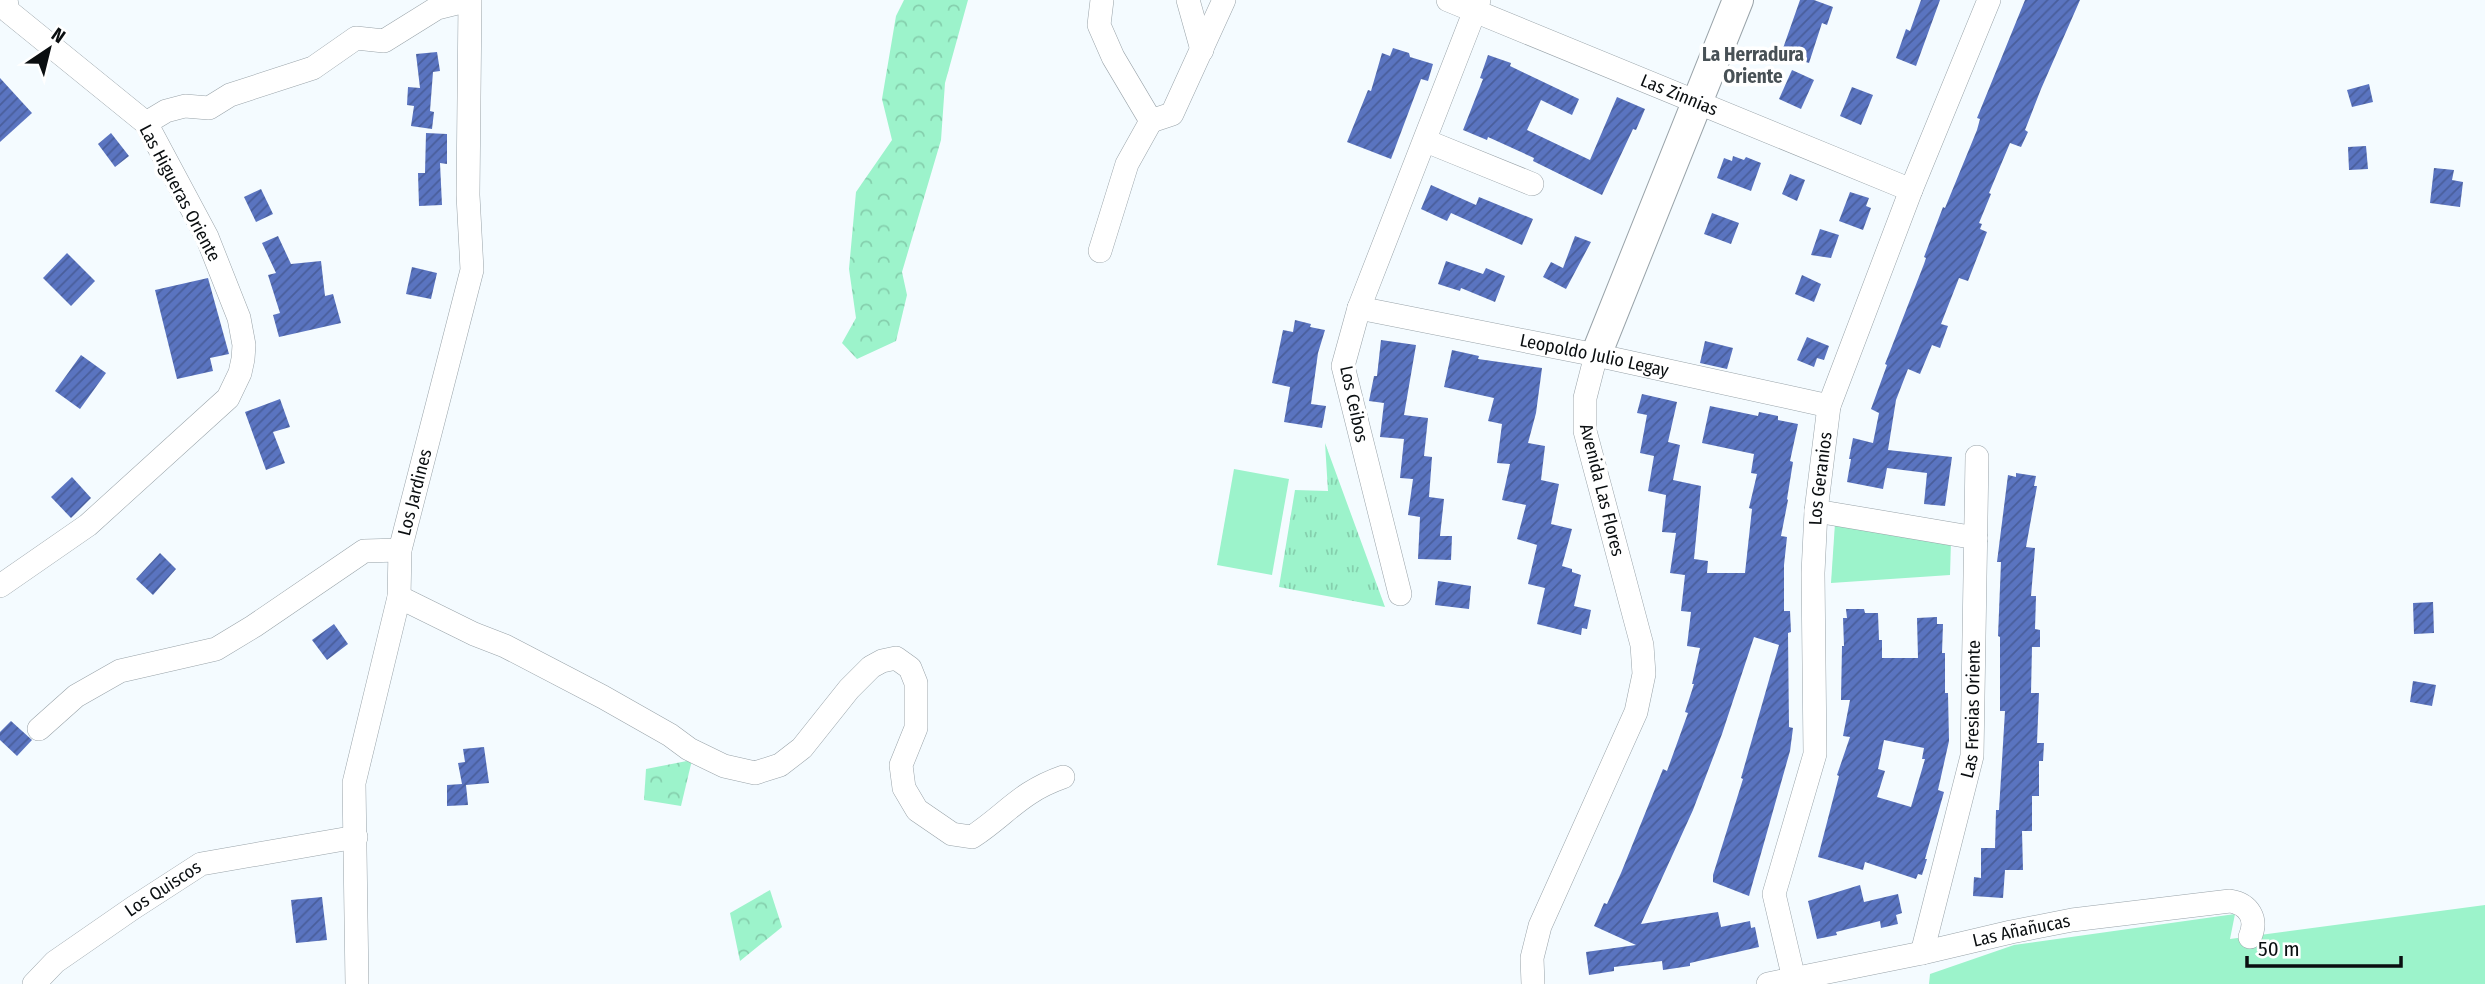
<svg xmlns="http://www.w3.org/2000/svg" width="2485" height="984" font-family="'Fira Sans Condensed',sans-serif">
<defs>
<pattern id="forest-crowns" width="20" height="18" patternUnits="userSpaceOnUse" patternTransform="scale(1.75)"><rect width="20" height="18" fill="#9cf3cb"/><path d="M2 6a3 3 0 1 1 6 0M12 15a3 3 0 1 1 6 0" fill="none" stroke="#85cfad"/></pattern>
<pattern id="park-tufts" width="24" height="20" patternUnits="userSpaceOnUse" patternTransform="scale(1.75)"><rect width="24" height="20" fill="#9cf3cb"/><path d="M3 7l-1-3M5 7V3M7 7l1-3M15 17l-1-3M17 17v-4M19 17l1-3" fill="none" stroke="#85cfad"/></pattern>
<pattern id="building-hatch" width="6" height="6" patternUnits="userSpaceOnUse" patternTransform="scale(1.75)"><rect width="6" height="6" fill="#5a74c0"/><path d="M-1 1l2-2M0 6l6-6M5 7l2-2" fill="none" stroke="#495e9b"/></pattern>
</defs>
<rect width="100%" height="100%" fill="#f4fbff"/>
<!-- grass -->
<g fill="#9cf3cb">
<path d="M1234 469 1289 479 1272 575 1217 565Z"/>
<path d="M1835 523 1951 541 1950 575 1831 583Z"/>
<path d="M2485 905V984H1929L1930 974 2014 945 2235 914 2230 939Z"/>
</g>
<!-- forest -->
<g fill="url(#forest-crowns)">
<path d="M904 0H968L945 83 941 140 902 272 907 295 896 341 857 359 842 343 856 318 849 269 856 192 892 140 882 99 896 16Z"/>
<path d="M692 760 681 806 644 800 646 769Z"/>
<path d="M770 890 782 927 740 961 730 913Z"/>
</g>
<!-- park -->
<path fill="url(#park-tufts)" d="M1325 443 1385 607 1279 587 1295 490 1328 491Z"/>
<!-- building -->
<g fill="url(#building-hatch)" fill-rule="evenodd">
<path d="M1800 0H1814L1833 7 1827 25 1822 23 1809 63 1781 54Z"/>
<path d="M1921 0H1940L1916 66 1896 58 1906 29 1910 31Z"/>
<path d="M2025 0H2080L2041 89 2025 130 2028 132 2021 147 2010 143 1989 193 1991 194 1979 223 1982 224 1980 229 1987 232 1968 281 1959 278 1941 324 1948 326 1940 348 1932 345 1920 374 1908 369 1896 400 1888 450 1952 457 1945 506 1924 504 1927 473 1887 468 1883 489 1847 482 1851 459H1849L1853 438 1873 443 1879 413 1871 409 1887 365 1885 364 1924 264 1926 258 1924 257 1943 207 1945 208 1977 130 1980 119 1977 118Z"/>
<path d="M1393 48 1409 53 1410 57 1433 64 1428 81 1421 79 1391 159 1347 142 1368 90 1371 91 1382 53 1390 56Z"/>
<path d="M437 52 440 71 433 72 430 111 434 112 432 129 411 126 414 106 407 105 408 87 420 88 416 54Z"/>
<path d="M1488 55 1511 63 1510 66 1579 99 1572 115 1541 100 1527 130 1590 160 1617 97 1645 109 1636 130 1633 129 1602 195 1533 161 1534 158 1488 137 1487 140 1463 130 1483 79 1480 78Z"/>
<path d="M1792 70 1814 80 1801 109 1779 99Z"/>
<path d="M0 78 32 113 0 142Z"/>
<path d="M2369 84 2373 102 2352 107 2347 90Z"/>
<path d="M1852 87 1873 95 1861 125 1840 116Z"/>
<path d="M111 133 129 156 115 167 98 144Z"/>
<path d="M426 133 447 134V164L440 163 442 205 419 206 418 173H425Z"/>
<path d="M2366 146 2368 169 2349 170 2348 147Z"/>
<path d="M1733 156 1744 160 1746 157 1761 163 1751 191 1717 178 1724 158 1732 161Z"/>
<path d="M2434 168 2454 170 2452 180 2463 182 2460 207 2430 203Z"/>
<path d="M1790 174 1805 180 1797 201 1782 194Z"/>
<path d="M1431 185 1476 205 1479 197 1533 219 1522 245 1451 213 1447 221 1421 209Z"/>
<path d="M261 189 273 214 256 222 244 197Z"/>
<path d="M1850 192 1869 198 1866 206 1871 208 1863 230 1839 221Z"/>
<path d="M1712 213 1739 223 1731 244 1704 234Z"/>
<path d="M1820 229 1839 235 1831 258 1811 255Z"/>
<path d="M278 236 291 264 321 261 325 296 333 294 341 323 279 337 273 315 280 313 268 275 276 273 262 243Z"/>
<path d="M1575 236 1591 242 1566 289 1543 277 1551 262 1563 268Z"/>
<path d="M67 253 95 281 71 306 43 278Z"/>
<path d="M1446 261 1483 274 1486 268 1505 276 1495 302 1461 288 1460 291 1438 284Z"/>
<path d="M412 267 437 273 431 299 406 294Z"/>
<path d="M1802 275 1821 284 1814 302 1795 294Z"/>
<path d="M208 278 229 354 210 358 213 371 177 379 155 290Z"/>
<path d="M1295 320 1311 324 1310 327 1325 330 1318 353 1311 404 1326 406 1322 428 1284 422 1290 387 1272 383 1283 330 1293 332Z"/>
<path d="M1807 337 1829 346 1824 360 1817 358 1814 367 1797 360Z"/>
<path d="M1381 340 1416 345 1404 415 1428 418 1424 456 1432 457 1429 497 1444 499 1440 536H1452L1451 560 1418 559 1420 517 1408 515 1413 479 1400 478 1404 439 1380 437 1384 403 1369 401 1374 376H1377Z"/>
<path d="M1705 341 1733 348 1727 369 1700 363Z"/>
<path d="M1452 350 1479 356 1478 359 1542 368 1536 413 1528 443 1545 446 1541 480 1559 484 1551 524 1572 529 1562 566 1572 569V572L1581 575 1574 606 1591 610 1587 629 1582 628 1581 635 1537 624 1545 588 1528 584 1537 545 1517 539 1526 505 1502 500 1510 464 1497 463 1502 424 1488 421 1494 398 1444 387Z"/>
<path d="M81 355 106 373 80 409 55 391Z"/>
<path d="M1642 394 1677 402 1668 442 1680 445 1673 480 1701 486 1694 559 1708 561 1707 573H1745L1752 509 1749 508 1757 474 1751 473 1754 454 1702 443 1710 406 1758 416 1759 412 1778 416V420L1798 424 1790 461 1793 462 1787 499 1788 500 1781 536 1787 537 1784 565V611H1790L1791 632 1788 633 1789 727 1793 728 1790 751 1749 896 1713 882V875L1743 779 1741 778 1779 645 1754 637 1722 734 1693 810 1641 924 1718 912 1721 927 1750 921 1751 928 1755 927 1759 947 1690 963V966L1663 970 1662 961 1614 967V971L1589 975 1586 952 1636 945 1594 926 1604 903 1607 904 1621 873 1663 769 1667 771 1688 713 1685 712 1694 684H1692L1700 648 1687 646 1691 612 1681 611 1685 575 1670 573 1676 533 1662 532 1666 495 1648 491 1654 456 1640 453 1647 415 1637 413Z"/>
<path d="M280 399 290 427 273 432 285 463 266 470 245 412Z"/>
<path d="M2016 473 2036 476 2034 486H2037L2026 547 2035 548 2031 596H2036L2035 629 2040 630V647H2032L2031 693H2039L2037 743H2044L2043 761H2039V796H2032V831H2022L2023 870H2005L2003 898 1973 896 1974 877 1981 878V848H1995L1996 810H1999L2005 711H2000V637L1998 636 2001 562H1997L2008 475 2016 477Z"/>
<path d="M72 477 91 498 71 518 51 497Z"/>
<path d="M160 553 176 569 153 595 136 579Z"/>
<path d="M1438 581 1471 586 1469 609 1435 605Z"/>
<path d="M2433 602 2434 633 2414 634 2413 603Z"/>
<path d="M1846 609H1864L1865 613H1878L1879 640H1882V658H1918L1917 618 1937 617V624H1943L1942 653H1945V693H1948L1949 741 1938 790 1944 792 1925 859H1927L1922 875 1918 874 1916 879 1865 862 1863 870 1818 857 1839 776 1837 775 1850 737 1843 736 1850 700H1841L1842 646H1844L1843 618H1847ZM1884 740 1924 748 1922 759H1925L1911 807 1877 797 1885 771 1878 769Z"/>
<path d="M334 624 348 644 327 660 312 640Z"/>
<path d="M2413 681 2436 685 2432 706 2410 702Z"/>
<path d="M11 721 32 740 17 756 0 740V732Z"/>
<path d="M484 747 489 783 466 785 468 805 447 806V785L462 784 458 763 465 762 463 749Z"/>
<path d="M1860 885 1864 902 1898 894 1902 913 1896 915 1898 924 1881 928 1880 921 1836 932 1837 935 1817 939 1808 901Z"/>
<path d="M322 897 327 940 296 943 291 900Z"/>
</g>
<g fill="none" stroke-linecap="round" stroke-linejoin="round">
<defs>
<g id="minor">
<path d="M1102 0 1099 25 1113 57 1151 121 1172 114 1224 0"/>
<path d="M1188 0 1202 50"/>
<path id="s1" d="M1448 0 1911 190"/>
<path d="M146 123 166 111 185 106 209 108 230 95 313 68 356 38 384 41 437 8 469 0"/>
<path d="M1426 141 1532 184"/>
<path d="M1100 251 1127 164 1151 121"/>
<path id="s2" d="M1359 308 1596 355 1829 406"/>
<path d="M1816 511 1976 538"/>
<path d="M0 586 88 525 228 398 240 373 243 359 244 345 239 318 207 237 146 123 8 11 6 0"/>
<path d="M1400 594 1343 366 1359 308 1479 0"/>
<path d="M399 597 474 634 505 646 603 697 670 735 689 749 724 766 755 773 780 765 802 748 849 689 871 667 882 661 896 658 910 668 916 683V728L901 765 904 788 917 810 952 834 972 837C1007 814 1020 792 1063 777"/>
<path d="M39 729 76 696 120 671 216 649 254 626 364 551 400 550"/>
<path id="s3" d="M1922 953 1972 756 1977 457"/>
<path id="s4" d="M1794 979 1774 894 1815 754 1813 573 1816 511 1829 406 1911 190 1989 0"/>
<path id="s5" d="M34 984 55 962 133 908 201 864 356 837"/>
<path id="s6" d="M357 984 354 783 399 597 400 550 472 270 468 195 470 0"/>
<path d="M1533 984 1532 958 1540 926 1636 712 1644 674 1642 645 1585 431V398L1596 355"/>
<path id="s7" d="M1768 984 1922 953 2011 932 2072 920 2230 901C2249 904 2258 919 2250 937"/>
</g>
<path id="tertiary" d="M1596 355 1738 0"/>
</defs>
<!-- minor casing -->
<use href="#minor" stroke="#99a3a9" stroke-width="24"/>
<!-- tertiary casing -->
<use href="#tertiary" stroke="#99a3a9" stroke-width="32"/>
<!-- minor -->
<use href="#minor" stroke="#fff" stroke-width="23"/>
<!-- tertiary -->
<use href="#tertiary" stroke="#fff" stroke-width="30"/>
</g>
<g text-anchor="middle" stroke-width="7" stroke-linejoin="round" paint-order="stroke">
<!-- street labels -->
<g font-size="18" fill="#0a0e10" stroke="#fff">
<text dy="6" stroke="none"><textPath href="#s1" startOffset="250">Las Zinnias</textPath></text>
<text transform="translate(180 193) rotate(62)" y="6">Las Higueras Oriente</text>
<text dy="6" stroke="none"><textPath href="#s2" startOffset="240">Leopoldo Julio Legay</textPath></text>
<text transform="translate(1354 404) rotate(78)" y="6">Los Ceibos</text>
<text dy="6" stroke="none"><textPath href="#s4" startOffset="509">Los Geranios</textPath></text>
<text transform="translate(1602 490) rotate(76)" y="6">Avenida Las Flores</text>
<text dy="6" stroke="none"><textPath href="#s6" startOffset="499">Los Jardines</textPath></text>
<text dy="6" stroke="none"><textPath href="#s3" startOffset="250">Las Fresias Oriente</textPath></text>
<text dy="6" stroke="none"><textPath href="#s5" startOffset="161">Los Quiscos</textPath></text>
<text dy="6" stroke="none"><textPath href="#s7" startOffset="259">Las Añañucas</textPath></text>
</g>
<!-- neighbourhood labels -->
<g font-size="19" font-weight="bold" fill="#485156" stroke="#fff">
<text x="1753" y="61">La Herradura<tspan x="1753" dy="22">Oriente</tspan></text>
</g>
</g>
<!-- north arrow -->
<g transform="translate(49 49) rotate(35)" stroke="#ffffff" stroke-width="5" paint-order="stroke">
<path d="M0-5L12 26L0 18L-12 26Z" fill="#0a0e10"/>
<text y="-10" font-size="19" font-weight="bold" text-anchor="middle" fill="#0a0e10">N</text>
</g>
<!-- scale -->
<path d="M2247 956v10h154v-10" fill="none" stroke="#0a0e10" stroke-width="3.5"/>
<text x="2258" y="956" font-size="21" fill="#0a0e10" stroke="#ffffff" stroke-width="5" paint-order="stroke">50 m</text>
</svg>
